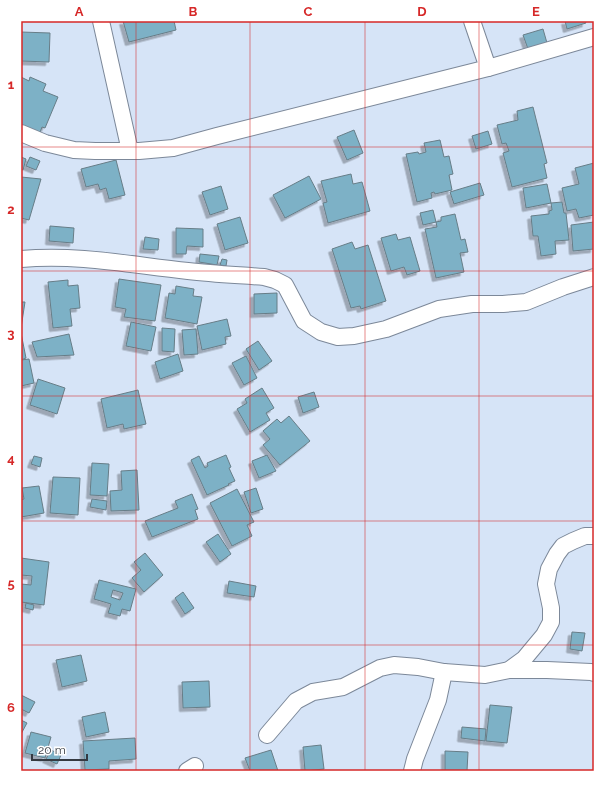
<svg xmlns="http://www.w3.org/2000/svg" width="615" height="792" font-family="Raleway,sans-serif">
<defs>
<filter id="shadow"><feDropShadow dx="-3.5" dy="3.5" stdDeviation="0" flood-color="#0004"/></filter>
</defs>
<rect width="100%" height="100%" fill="#d6e4f7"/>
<!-- building -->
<g fill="#7db1c6" stroke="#677d87" fill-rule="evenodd" filter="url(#shadow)">
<path d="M123 21H174L176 30 129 42Z"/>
<path d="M565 21H585L586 23 567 29Z"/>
<path d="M543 29 547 43 528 49 523 35Z"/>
<path d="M21 32 50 33 49 62 21 61Z"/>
<path d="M21 77 29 81 30 77 46 84 43 91 58 97 45 128 42 127 39 135 21 127Z"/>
<path d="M533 107 547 163 544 164 547 178 512 187 503 153 509 151 506 143 502 144 497 125 518 120 517 111Z"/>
<path d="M354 130 363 153 347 160 337 137Z"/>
<path d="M488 131 492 144 476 149 472 136Z"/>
<path d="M440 140 444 157 449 156 453 174 449 175 452 190 435 194 434 192 431 193 432 198 417 202 406 154 418 152 419 154 426 152 424 143Z"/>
<path d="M21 157 26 159 23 170 21 169Z"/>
<path d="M30 157 40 161 36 170 26 166Z"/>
<path d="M116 160 125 195 109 199 106 188 100 190 98 184 86 187 81 169Z"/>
<path d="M594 163V215L579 218 576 209 567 211 562 188 579 184 575 168Z"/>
<path d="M351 174 353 184 362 182 370 211 328 223 323 203 327 202 321 181Z"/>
<path d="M309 176 321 199 285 218 273 195Z"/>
<path d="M21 177 41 179 29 220 21 218Z"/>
<path d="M480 183 484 195 454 204 450 192Z"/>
<path d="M547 184 551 203 526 208 523 188Z"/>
<path d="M221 186 228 209 210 215 202 192Z"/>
<path d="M562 202 564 213H566L569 240 555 241 556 254 541 256 538 236H533L531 216 549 214V211L552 210 551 203Z"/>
<path d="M433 210 436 222 423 225 420 213Z"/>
<path d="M455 214 461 240 465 239 468 252 460 253 464 272 436 278 425 229 437 227 436 222 441 221V217Z"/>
<path d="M240 217 248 243 225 250 217 224Z"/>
<path d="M594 222V249L573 251 571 225Z"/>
<path d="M50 226 74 228 73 243 49 241Z"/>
<path d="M176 228 203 229V247L187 246 186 254H176Z"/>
<path d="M396 234 398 240 410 237 420 271 407 275 404 267 391 271 381 238Z"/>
<path d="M145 237 159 239 158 250 143 249Z"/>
<path d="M352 242 355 249 368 245 386 301 361 309 360 306 351 308 332 249Z"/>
<path d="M200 254 219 256 217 265 199 262Z"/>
<path d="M222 259 227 260 226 266 220 265Z"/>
<path d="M119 279 161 285 155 321 124 317 126 309 115 307Z"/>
<path d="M68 280V286L78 285 80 308 70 309 72 326 53 328 48 282Z"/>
<path d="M176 286 194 289 193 296 202 297 197 324 165 318 169 293 175 294Z"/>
<path d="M277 293V313L254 314V294Z"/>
<path d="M21 302H25L21 328Z"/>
<path d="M227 319 231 336 225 337 226 344 202 350 197 326Z"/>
<path d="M131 322 156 327 151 351 126 346Z"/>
<path d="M162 328 175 329 174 352 162 351Z"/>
<path d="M196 329 198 354 184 355 182 330Z"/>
<path d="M21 333 26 358 21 360Z"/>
<path d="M69 334 74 355 37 357 32 342Z"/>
<path d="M258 341 272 361 259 370 246 349Z"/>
<path d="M178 354 183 371 160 379 155 362Z"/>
<path d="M246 356 257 378 244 385 232 363Z"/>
<path d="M29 359 34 383 21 386V360Z"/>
<path d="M38 379 65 388 57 414 30 405Z"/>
<path d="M262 388 274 408 266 413 270 420 250 432 237 409 247 403 245 399Z"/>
<path d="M138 390 146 424 124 429 123 424 107 428 101 399Z"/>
<path d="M314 392 319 407 303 413 298 397Z"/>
<path d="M289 416 310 441 280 465 263 445 270 439 263 431 277 419 281 423Z"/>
<path d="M226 455 231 467 229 468 235 481 228 484 229 485 207 495 191 460 199 456 205 468 208 466 207 463Z"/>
<path d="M267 455 276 471 259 478 252 461Z"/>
<path d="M34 456 42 458 40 467 31 464Z"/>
<path d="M92 463 109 464 107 496 90 495Z"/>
<path d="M137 470 139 510 111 511 110 491 122 490 121 471Z"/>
<path d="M53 477 80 478 78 515 50 513Z"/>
<path d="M39 486 44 513 21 517V500L24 499 22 488Z"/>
<path d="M256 488 263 509 251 513 244 492Z"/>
<path d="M237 489 254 522 247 525 252 536 232 546 210 503Z"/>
<path d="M192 494 198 509 195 510 198 519 152 537 145 521 178 508 175 501Z"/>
<path d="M92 499 107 501 106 510 90 507Z"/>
<path d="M218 534 231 554 220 562 206 542Z"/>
<path d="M145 553 163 575 144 592 132 578 141 570 134 562Z"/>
<path d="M21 558 49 562 44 605 21 602V604V584L31 585 32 576 21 575Z"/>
<path d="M99 580 136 589 130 611 122 609 120 616 108 613 111 604 94 599ZM113 590 123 593 120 600 111 597Z"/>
<path d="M229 581 256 586 254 597 227 593Z"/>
<path d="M183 592 194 608 185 614 175 598Z"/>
<path d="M26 603 34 605 33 610 25 608Z"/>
<path d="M572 632 585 633 582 651 570 649Z"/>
<path d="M81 655 87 681 62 687 56 660Z"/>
<path d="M209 681 210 707 183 708 182 682Z"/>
<path d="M21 695 35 702 29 713 21 709Z"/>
<path d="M490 705 512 707 507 743 486 741Z"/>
<path d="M105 712 109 732 86 737 82 717Z"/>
<path d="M21 720 27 723 21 734Z"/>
<path d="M462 727 486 729 485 741 461 738Z"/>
<path d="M31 732 51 737 45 758 25 753Z"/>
<path d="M135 738 136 759 109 761V769L85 770 83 741Z"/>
<path d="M321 745 324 769 305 771 303 747Z"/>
<path d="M51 750 61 755 57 764 46 759Z"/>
<path d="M271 750 278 771H250L245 758Z"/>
<path d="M445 751 468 752 467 771H445Z"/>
</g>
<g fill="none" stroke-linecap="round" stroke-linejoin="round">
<defs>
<g id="street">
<path d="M101 21 130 151"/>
<path d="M472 21 488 68"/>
<path d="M21 133 45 143 74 150 95 151H139L173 148 217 136 488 68 594 37"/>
<path d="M21 259C79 254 131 265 188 271 213 274 238 275 264 277L275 280 285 285 304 321 321 332 338 337 354 336 386 329 439 309 472 304H503L526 302 563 287 594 277"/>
<path d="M509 670H547L591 672 594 673"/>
<path d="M267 735 296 701 313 692 343 687 380 668 394 665 418 667 444 672 485 675 509 670 524 659 544 635 551 622V608L546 584 549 569 557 554 563 546 573 541 585 536H594"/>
<path d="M187 771 195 766"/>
<path d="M412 771 415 759 438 700 444 672"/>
</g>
</defs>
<!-- street casing -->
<use href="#street" stroke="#7c8899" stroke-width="18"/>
<!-- street -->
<use href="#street" stroke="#fff" stroke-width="16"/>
</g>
<!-- grid -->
<path fill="none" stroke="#d62828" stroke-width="1" stroke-opacity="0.55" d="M136 21V771M250 21V771M365 21V771M479 21V771M21 147H594M21 271H594M21 396H594M21 521H594M21 645H594"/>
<!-- border -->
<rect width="615" height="792" fill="none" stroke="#ffffff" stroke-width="44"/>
<!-- scale -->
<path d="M32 754v6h55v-6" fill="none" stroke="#343941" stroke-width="2"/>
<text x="38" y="754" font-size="12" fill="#343941" stroke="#ffffff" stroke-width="3" paint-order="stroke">20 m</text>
<rect x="22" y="22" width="571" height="748" fill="none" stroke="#d62828" stroke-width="1.5"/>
<g font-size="13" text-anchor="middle" font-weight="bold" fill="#d62828">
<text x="79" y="16">A</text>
<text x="193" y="16">B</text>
<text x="308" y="16">C</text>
<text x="422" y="16">D</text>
<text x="536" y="16">E</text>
<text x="11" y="89">1</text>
<text x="11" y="214">2</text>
<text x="11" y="338">3</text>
<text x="11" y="463">4</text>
<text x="11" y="588">5</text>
<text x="11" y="712">6</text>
</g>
</svg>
